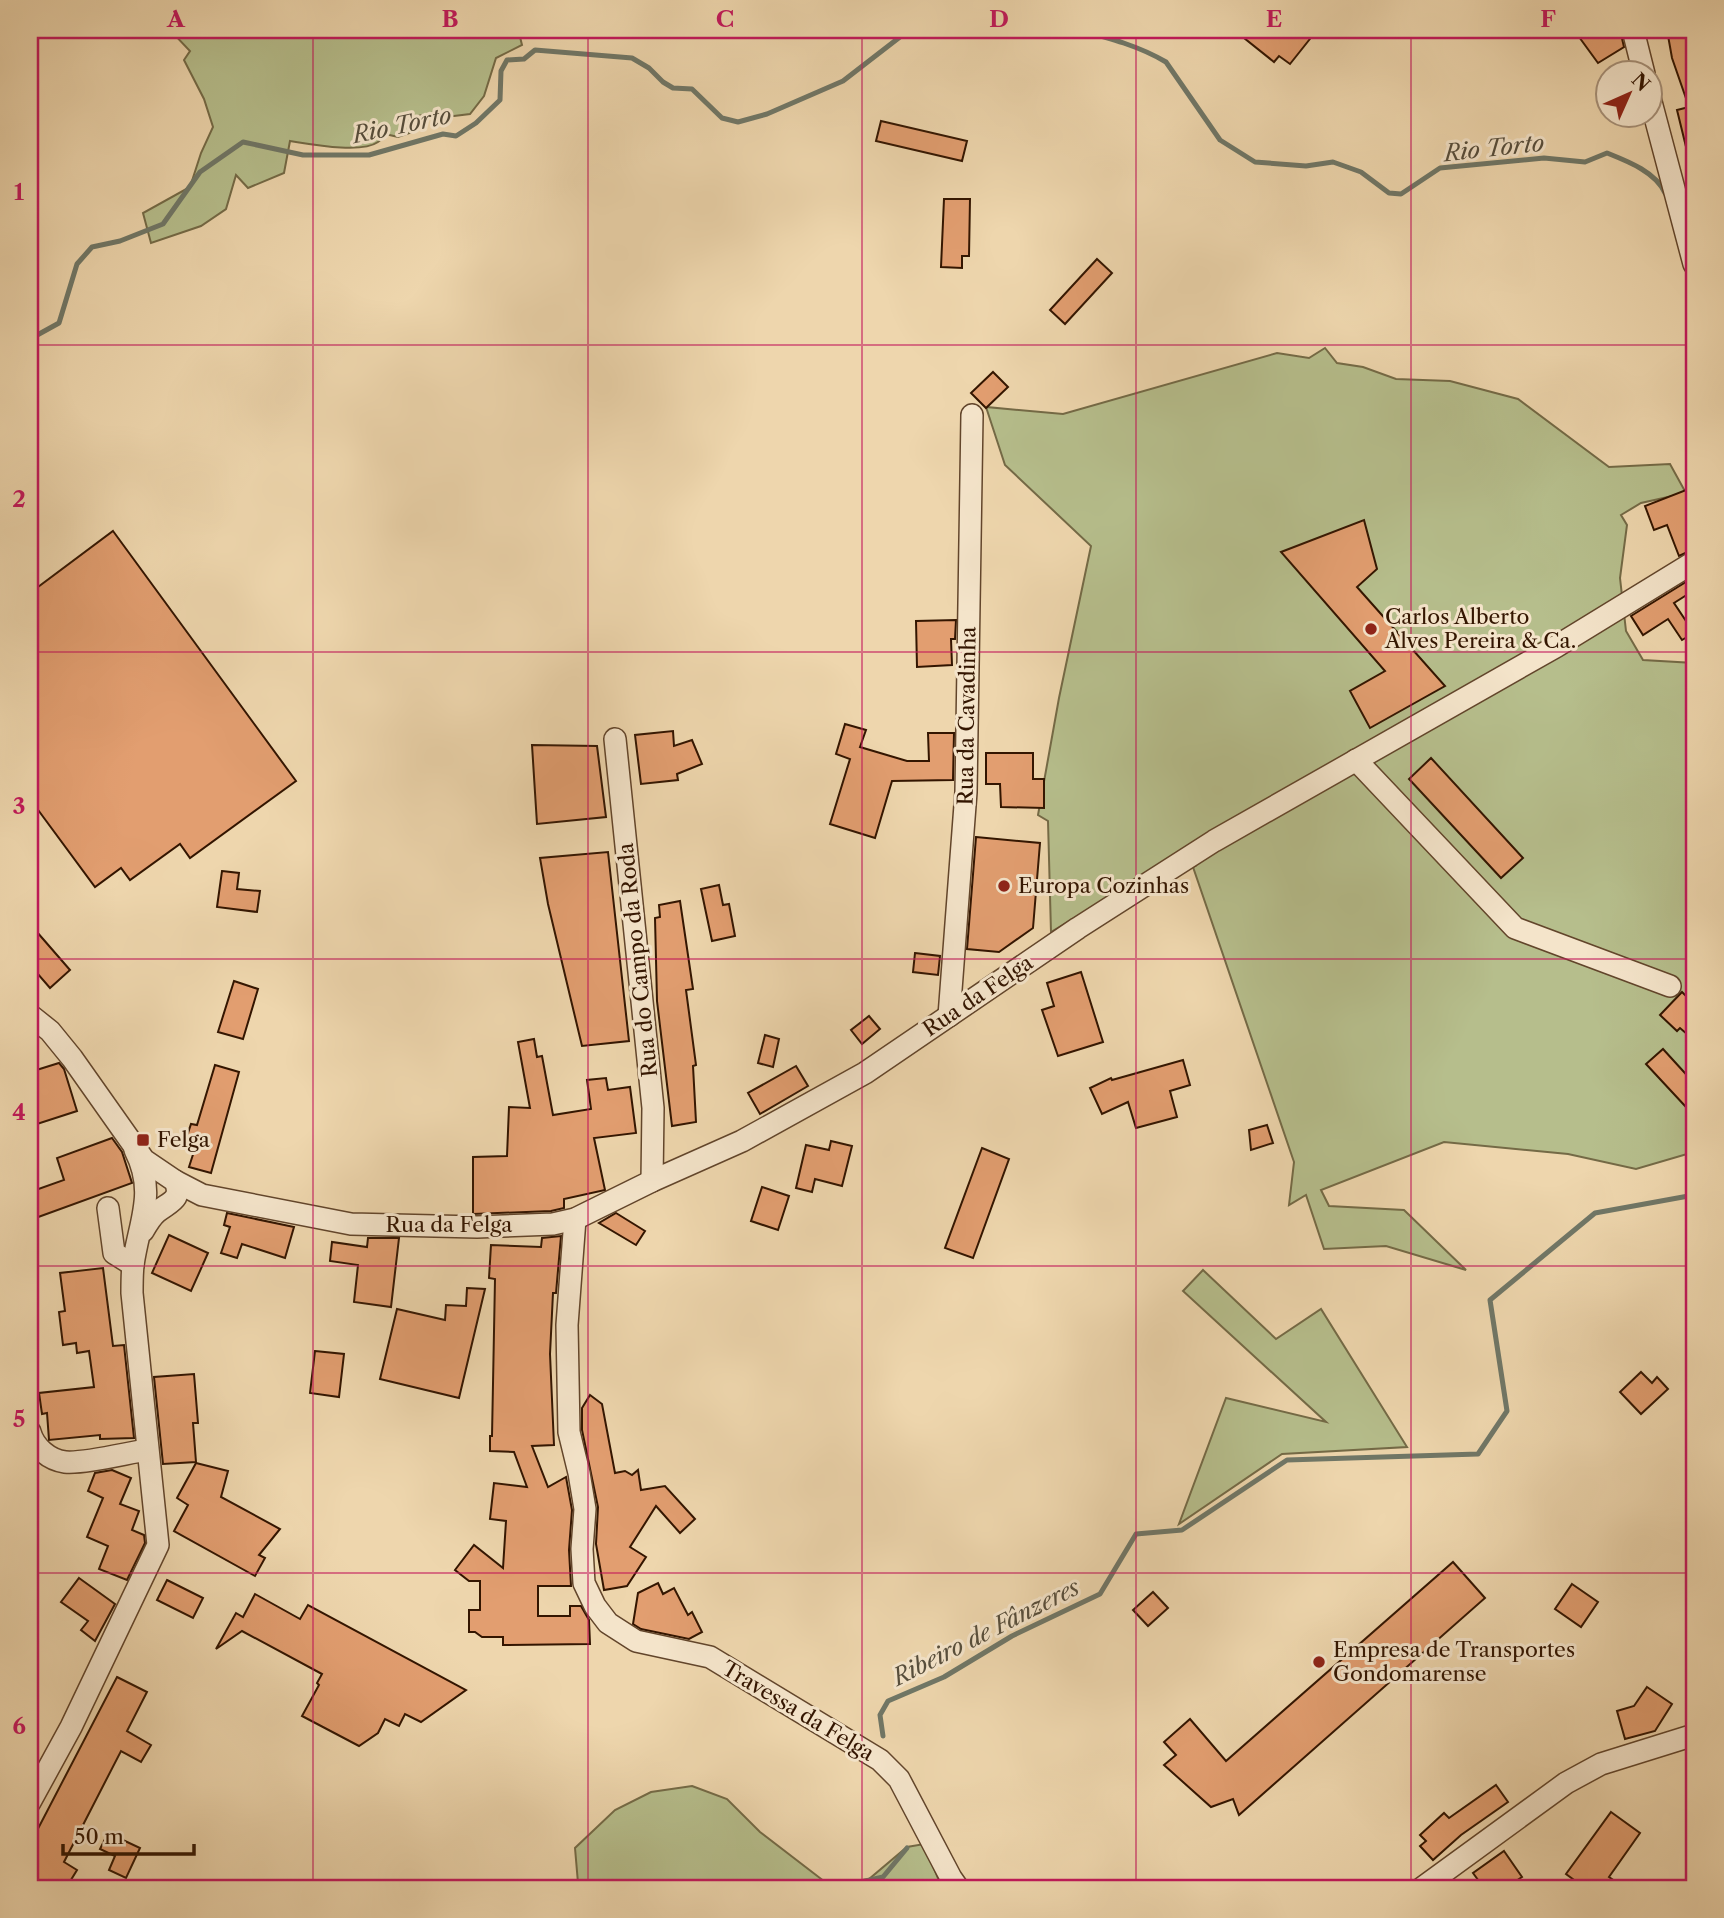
<svg xmlns="http://www.w3.org/2000/svg" width="1724" height="1918" font-family="'Libre Caslon Text',serif">
<rect width="100%" height="100%" fill="#eed6ad"/>
<filter id="stains"><feTurbulence type="fractalNoise" baseFrequency=".00286" numOctaves="4"/><feColorMatrix values="0 0 0 0 .2 0 0 0 0 .09 0 0 0 0 .02 0 0 0 .5 -.17"/></filter>
<radialGradient id="worn" r=".72"><stop offset=".6" stop-color="#630" stop-opacity="0"/><stop offset="1" stop-color="#630" stop-opacity=".3"/></radialGradient>
<!-- green -->
<g fill="#b6be8c" stroke="#746a46" stroke-width="2">
<path d="M170 30H446L469 33 473 30H505L520 37 522 45 496 58 484 96 470 114 454 116 435 112 418 116V130L398 137 385 134C383 137 381 140 378 142 361 154 310 144 290 141L284 173 248 188 236 175 226 209 201 226 151 243 143 213 190 187 201 153 213 127 204 99 184 60 190 51Z"/>
<path d="M1325 348 1337 363 1363 367 1396 379 1450 381 1518 399 1609 467 1670 464 1686 493 1641 503 1621 515 1627 525 1620 578 1626 631 1643 660 1694 663V1152L1636 1169 1568 1154 1444 1142 1321 1190 1329 1206 1404 1210 1466 1270 1386 1246 1324 1249 1306 1195 1289 1205 1294 1162 1193 867 1195 866 1179 855 1051 932 1048 821 1038 815 1059 698 1091 546 1005 465 986 407 1063 414 1277 353 1309 358Z"/>
<path d="M1203 1270 1276 1339 1321 1309 1407 1447 1282 1454 1179 1524 1226 1398 1326 1422 1183 1291Z"/>
<path d="M692 1786 727 1799 760 1832 829 1885 869 1879 907 1847 924 1844 942 1888H585L578 1883 575 1848 615 1810 651 1792Z"/>
</g>
<g fill="none" stroke-linecap="round" stroke-linejoin="round">
<!-- stream -->
<g stroke="#707767" stroke-width="5">
<path d="M1079 30C1109 38 1139 46 1166 62L1220 140 1255 162 1306 166 1333 162 1361 172 1389 193 1401 194 1440 168 1544 158 1585 162 1607 153C1627 161 1656 172 1665 193"/>
<path d="M1688 193 1694 188"/>
<path d="M30 339 59 323 77 264 92 247 120 241 163 224 200 172 243 142 303 155H369L443 134 456 136 476 123 500 100 501 71 507 60 524 59 535 50 632 58 649 68 663 82 673 88 692 89 722 118 738 122 767 114 843 81 909 30"/>
<path d="M883 1736 880 1715 888 1701 944 1677 1012 1636 1100 1594 1136 1534 1182 1530 1287 1460 1478 1454 1507 1411 1490 1300 1595 1213 1694 1195"/>
<path d="M835 1888 883 1877 907 1848"/>
</g>
</g>
<!-- building -->
<g fill="#e29e70" stroke="#331500" stroke-width="2">
<path d="M1234 30H1317L1290 64 1279 56 1274 62Z"/>
<path d="M1574 30H1620L1624 47 1598 63Z"/>
<path d="M1667 30H1694V158L1689 159 1677 110 1689 107 1672 58Z"/>
<path d="M881 121 967 141 962 161 876 141Z"/>
<path d="M944 199H970L969 256H962V268L941 267Z"/>
<path d="M1097 259 1112 273 1065 324 1050 310Z"/>
<path d="M993 372 1008 387 986 408 971 393Z"/>
<path d="M1686 490 1694 512V549L1679 556 1667 525 1654 530 1645 506Z"/>
<path d="M1364 520 1377 569 1357 587 1445 686 1370 728 1350 691 1385 671 1281 552Z"/>
<path d="M113 531 296 781 190 858 180 844 130 880 121 868 95 887 30 799V593Z"/>
<path d="M1694 577V592L1693 591 1674 603 1694 633 1682 640 1668 619 1643 635 1631 616Z"/>
<path d="M956 620 955 639H951L952 665 917 667 916 621Z"/>
<path d="M845 724 866 730 860 747 907 761H929L928 733H954L953 780 892 781 875 838 830 824 850 759 836 754Z"/>
<path d="M673 731 674 746 692 740 702 764 677 774 678 780 641 784 635 735Z"/>
<path d="M532 745 597 746 606 817 537 824Z"/>
<path d="M986 753H1033V779H1044V808L1001 807 1000 784H986Z"/>
<path d="M1431 758 1523 858 1501 878 1409 779Z"/>
<path d="M976 837 1040 843 1033 928 999 952 967 949Z"/>
<path d="M608 852 629 1041 582 1046 548 904 540 858Z"/>
<path d="M222 871 239 873 237 889 260 891 257 912 217 907Z"/>
<path d="M719 885 723 905 729 904 735 936 712 941 701 889Z"/>
<path d="M680 901 693 989 686 990 696 1065 693 1066 696 1122 672 1126 657 1001 655 918 660 917 659 905Z"/>
<path d="M30 924 70 970 50 988 30 965Z"/>
<path d="M915 953 940 956 938 975 913 972Z"/>
<path d="M1081 972 1103 1042 1058 1056 1042 1010 1054 1006 1047 983Z"/>
<path d="M234 981 258 989 243 1039 218 1032Z"/>
<path d="M1682 992 1694 1004V1040L1680 1028 1677 1031 1660 1015Z"/>
<path d="M869 1016 880 1029 862 1044 851 1030Z"/>
<path d="M765 1035 779 1039 773 1067 758 1063Z"/>
<path d="M534 1039 537 1057 542 1056 553 1115 591 1109 587 1080 606 1078 608 1090 630 1087 636 1133 594 1138 605 1190 564 1199V1208L551 1211 473 1214V1157L507 1156 509 1107 530 1108 518 1042Z"/>
<path d="M1663 1049 1694 1083V1100L1686 1107 1646 1064Z"/>
<path d="M1183 1060 1190 1085 1170 1091 1177 1117 1136 1128 1128 1102 1102 1114 1090 1088 1111 1078 1112 1080Z"/>
<path d="M59 1063 64 1069 77 1111 37 1124 30 1102V1072Z"/>
<path d="M215 1065 239 1072 211 1173 189 1167 197 1142 186 1139 191 1124 197 1125Z"/>
<path d="M796 1066 808 1086 760 1114 748 1093Z"/>
<path d="M1267 1125 1273 1143 1251 1150 1249 1130Z"/>
<path d="M112 1138 122 1152 132 1183 30 1220V1192L64 1180 57 1158Z"/>
<path d="M831 1141 852 1146 842 1186 815 1179 812 1192 796 1188 806 1145 829 1150Z"/>
<path d="M982 1148 1009 1159 973 1258 945 1248Z"/>
<path d="M762 1187 789 1196 778 1230 751 1221Z"/>
<path d="M227 1213 294 1227 285 1258 242 1244 237 1258 221 1253 230 1227 224 1225Z"/>
<path d="M616 1213 645 1231 636 1245 599 1223Z"/>
<path d="M169 1235 208 1253 191 1291 152 1273Z"/>
<path d="M561 1236 556 1293H553L550 1354 554 1445 532 1446 548 1487 566 1477 572 1510 569 1550 571 1586H538V1616H570V1606H581L589 1620 590 1644 503 1645V1637H482L475 1632H469V1610H480V1581H469L455 1570 474 1545 503 1568 506 1521 490 1519 494 1483 527 1487 514 1452 490 1451V1436H492L495 1279 489 1278 491 1245 541 1247 542 1238Z"/>
<path d="M368 1238H399L391 1307 354 1302 358 1265 330 1261 332 1242 367 1247Z"/>
<path d="M103 1268 113 1346 124 1345 134 1438 100 1439V1435L49 1440 47 1413 42 1414 39 1393 94 1387 89 1351 77 1353 76 1343 63 1345 59 1312 65 1311 60 1273Z"/>
<path d="M467 1288 485 1289 459 1398 380 1379 397 1309 445 1320 446 1305 466 1306Z"/>
<path d="M315 1351 344 1354 339 1397 310 1393Z"/>
<path d="M1641 1372 1652 1383 1657 1377 1668 1389 1641 1414 1620 1392Z"/>
<path d="M194 1374 198 1423H193L196 1462 163 1464 154 1377Z"/>
<path d="M590 1395 602 1404 615 1473 625 1471 632 1475 638 1470 641 1490 665 1486 695 1519 680 1533 656 1506 630 1547 646 1557 627 1586 604 1590 596 1544 598 1507 582 1430V1408Z"/>
<path d="M196 1463 228 1471 221 1497 280 1529 259 1555 265 1558 255 1576 174 1531 188 1505 177 1498Z"/>
<path d="M112 1470 131 1478 120 1504 139 1511 132 1530 144 1535 145 1543 127 1580 99 1569 108 1546 87 1537 103 1498 88 1491 95 1473Z"/>
<path d="M1453 1562 1485 1598 1239 1815 1233 1799 1211 1807 1164 1765 1176 1755 1164 1742 1190 1719 1226 1761Z"/>
<path d="M79 1578 115 1604 95 1641 81 1630 88 1621 61 1602Z"/>
<path d="M167 1580 203 1598 193 1618 157 1600Z"/>
<path d="M658 1583 663 1594 674 1588 688 1615 692 1612 702 1632 689 1639 641 1629 633 1624 638 1593Z"/>
<path d="M1572 1584 1598 1602 1581 1627 1555 1609Z"/>
<path d="M1153 1592 1168 1608 1148 1626 1133 1610Z"/>
<path d="M255 1594 300 1619 308 1605 466 1690 421 1722 405 1714 399 1726 385 1719 378 1733 359 1746 302 1716 319 1685 317 1683 322 1674 242 1631 216 1649 236 1613 243 1617Z"/>
<path d="M117 1677 147 1692 127 1731 151 1745 141 1762 121 1751 64 1862 77 1870 66 1888H46L30 1879V1844Z"/>
<path d="M1647 1687 1672 1704 1655 1731 1625 1739 1617 1711 1634 1706Z"/>
<path d="M1496 1785 1508 1802 1461 1835 1433 1860 1420 1846 1426 1841 1420 1835 1444 1813 1449 1818Z"/>
<path d="M1611 1812 1640 1833 1609 1877 1625 1888H1585L1566 1874Z"/>
<path d="M108 1833 140 1848 126 1878 109 1870 115 1856 100 1849Z"/>
<path d="M1504 1851 1522 1877 1505 1888H1484L1473 1873Z"/>
</g>
<g fill="none" stroke-linecap="round" stroke-linejoin="round">
<defs>
<g id="minor">
<path d="M1633 30 1644 74"/>
<path d="M1650 98 1694 264"/>
<path d="M615 739 653 1108 652 1181"/>
<path d="M1356 760 1515 928 1670 986"/>
<path d="M30 1015 50 1031 72 1058 144 1160 175 1181C183 1200 169 1202 157 1212 151 1217 147 1224 143 1231"/>
<path d="M949 1016 966 792 972 415"/>
<path d="M175 1181 202 1195 351 1224 477 1227 553 1224 575 1219 652 1181 742 1141 865 1073 1078 928 1214 841 1557 646 1694 562"/>
<path d="M108 1208 114 1253 133 1265"/>
<path d="M575 1219 567 1325 569 1432 579 1473 585 1509 582 1549 584 1583 595 1606 608 1623 636 1641 710 1657 880 1760 899 1779 951 1878 958 1888"/>
<path d="M30 1432C34 1447 49 1460 65 1462 83 1464 127 1453 147 1450"/>
<path d="M30 1802 71 1727 158 1545 132 1293C132 1284 132 1274 133 1265 139 1222 157 1193 135 1150"/>
<path d="M1422 1888 1566 1783 1601 1764 1694 1735"/>
</g>
</defs>
<!-- minor casing -->
<use href="#minor" stroke="#62452b" stroke-width="24"/>
<!-- minor -->
<use href="#minor" stroke="#f4e4ca" stroke-width="21"/>
</g>
<!-- grid -->
<path fill="none" stroke="#c2185b" stroke-width="2" stroke-opacity="0.55" d="M313 30V1888M588 30V1888M862 30V1888M1136 30V1888M1411 30V1888M30 345H1694M30 652H1694M30 959H1694M30 1266H1694M30 1573H1694"/>
<!-- markers -->
<g fill="#8f2418" stroke="#f4e4ca" stroke-width="2.5">
<circle cx="1371" cy="629" r="7"/>
<circle cx="1004" cy="886" r="7"/>
<rect x="136" y="1133" width="14" height="14" rx="3.5"/>
<circle cx="1319" cy="1662" r="7"/>
</g>
<g text-anchor="middle" stroke-width="6" stroke-linejoin="round" paint-order="stroke">
<!-- poi labels -->
<g font-size="21" fill="#331500" stroke="#f4e4ca" text-anchor="start">
<text x="1385" y="624">Carlos Alberto<tspan x="1385" dy="24">Alves Pereira &amp; Ca.</tspan></text>
<text x="1018" y="893">Europa Cozinhas</text>
<text x="157" y="1147">Felga</text>
<text x="1333" y="1657">Empresa de Transportes<tspan x="1333" dy="24">Gondomarense</tspan></text>
</g>
<!-- street labels -->
<g font-size="21" fill="#331500" stroke="#f4e4ca">
<text transform="translate(967 716) rotate(-89)" y="7">Rua da Cavadinha</text>
<text transform="translate(638 960) rotate(-96)" y="7">Rua do Campo da Roda</text>
<text transform="translate(978 996) rotate(-34)" y="7">Rua da Felga</text>
<text x="449" y="1232">Rua da Felga</text>
<text transform="translate(798 1711) rotate(31)" y="7">Travessa da Felga</text>
</g>
<!-- water labels -->
<g font-size="23" font-style="italic" fill="#574e3c" stroke="#f4e4ca">
<text transform="translate(402 125) rotate(-12)" y="8">Rio Torto</text>
<text transform="translate(1494 148) rotate(-6)" y="8">Rio Torto</text>
<text transform="translate(986 1632) rotate(-27)" y="8">Ribeiro de Fânzeres</text>
</g>
</g>
<!-- margin -->
<rect width="1724" height="1918" fill="none" stroke="#eed6ad" stroke-width="77"/>
<!-- north arrow -->
<g transform="translate(1629 94) rotate(45)"><circle r="33" fill="#f4e4ca" stroke="#a79179" stroke-width="2"/>
<path d="M0-5L12 26L0 18L-12 26Z" fill="#8f2418"/>
<text y="-10" font-size="19" font-weight="bold" text-anchor="middle" fill="#331500">N</text>
</g>
<!-- scale -->
<path d="M63 1844v10h131v-10" fill="none" stroke="#331500" stroke-width="3.5"/>
<text x="74" y="1844" font-size="21" fill="#331500" stroke="#f4e4ca" stroke-width="5" paint-order="stroke">50 m</text>
<rect x="38" y="38" width="1648" height="1842" fill="none" stroke="#c2185b" stroke-width="2.5"/>
<g font-size="23" text-anchor="middle" font-weight="bold" fill="#c2185b">
<text x="176" y="27">A</text>
<text x="450" y="27">B</text>
<text x="725" y="27">C</text>
<text x="999" y="27">D</text>
<text x="1274" y="27">E</text>
<text x="1548" y="27">F</text>
<text x="19" y="200">1</text>
<text x="19" y="507">2</text>
<text x="19" y="814">3</text>
<text x="19" y="1120">4</text>
<text x="19" y="1427">5</text>
<text x="19" y="1734">6</text>
</g>
<rect width="100%" height="100%" filter="url(#stains)"/>
<rect width="100%" height="100%" fill="url(#worn)"/>
</svg>
